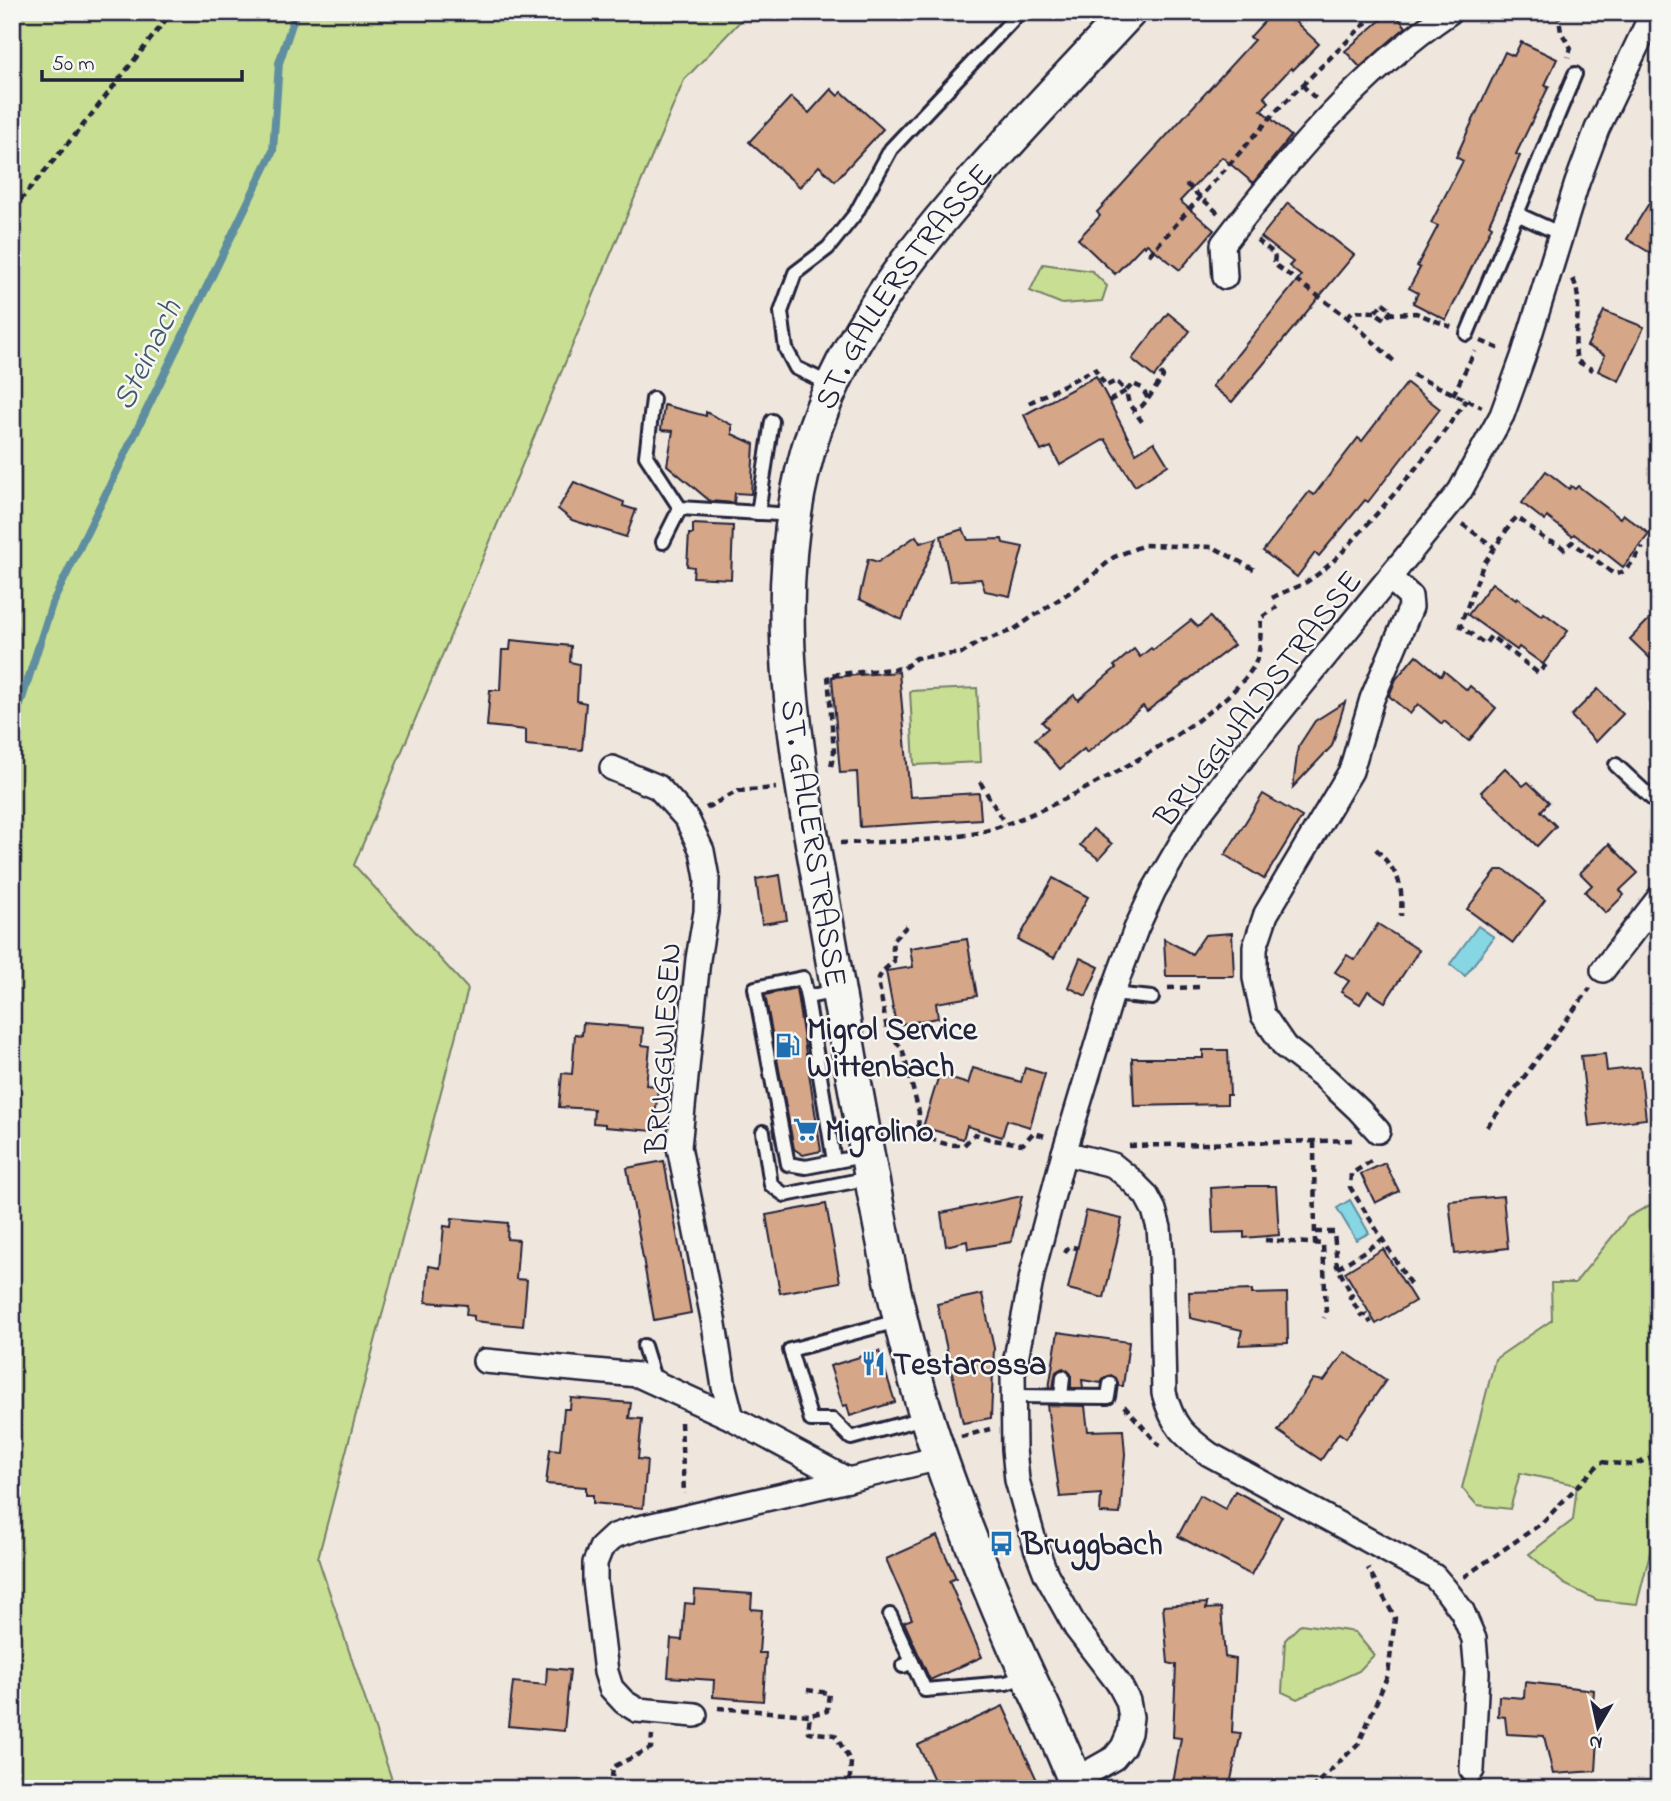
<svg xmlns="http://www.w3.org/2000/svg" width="1671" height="1801" font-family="'Indie Flower',sans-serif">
<rect width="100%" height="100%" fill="#efe6dd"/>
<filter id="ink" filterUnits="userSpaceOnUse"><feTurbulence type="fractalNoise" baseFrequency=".0143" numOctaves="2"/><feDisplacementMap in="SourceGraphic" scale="14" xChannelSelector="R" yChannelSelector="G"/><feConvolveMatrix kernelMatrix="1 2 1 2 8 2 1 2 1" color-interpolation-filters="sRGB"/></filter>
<g filter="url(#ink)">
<!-- green -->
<g fill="#c8de93" stroke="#758067" stroke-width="2">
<path d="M12 12H749L684 80 354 865 468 989 318 1558 395 1789H12Z"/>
<path d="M1043 264 1092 271 1107 286 1102 301 1062 304 1030 291Z"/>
<path d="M977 688 981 762 914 765 910 691Z"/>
<path d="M1659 1200V1548L1651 1549 1637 1604 1597 1600 1564 1584 1529 1554 1573 1520 1577 1485 1520 1473 1510 1509 1477 1505 1462 1488 1495 1359 1552 1320 1551 1283H1575L1628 1217Z"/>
<path d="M1301 1624 1355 1632 1374 1655 1359 1671 1297 1699 1282 1692 1285 1640Z"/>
</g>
<!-- water -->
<g fill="#87d6e3" stroke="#5f8ea0" stroke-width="2">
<path d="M1478 926 1494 937 1465 976 1450 964Z"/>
<path d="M1350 1200 1369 1233 1356 1240 1337 1208Z"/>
</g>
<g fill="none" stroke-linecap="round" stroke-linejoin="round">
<!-- stream -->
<path stroke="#5f8ea0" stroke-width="8" d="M12 711 20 705 52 604 273 151 279 63 296 12"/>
</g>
<!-- building -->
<g fill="#d5a687" stroke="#22223b" stroke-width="2">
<path d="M1273 12H1285L1319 44 1293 70 1291 68 1264 97 1269 102 1261 110 1291 136 1253 183 1222 157 1180 201 1214 230 1180 270 1147 244 1145 247 1143 245 1115 274 1078 239 1100 216 1097 212 1254 40 1250 37Z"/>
<path d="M1390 12H1393L1406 27 1360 67 1345 51Z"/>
<path d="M1521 42 1557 59 1545 85 1549 86 1516 154 1520 156 1489 224 1492 226 1446 320 1413 303 1418 293 1409 288 1420 268 1417 266 1438 226 1431 223 1463 161 1456 157 1466 135 1505 52 1514 56Z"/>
<path d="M831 89 838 96 842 92 883 129 835 181 819 166 800 187 749 142 791 97 809 113Z"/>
<path d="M1659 187V258L1627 239Z"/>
<path d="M1288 203 1354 255 1232 402 1212 386 1301 276 1289 266 1293 262 1261 237Z"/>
<path d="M1604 311 1644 327 1619 381 1598 371 1605 355 1587 346Z"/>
<path d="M1168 313 1190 331 1154 377 1132 359Z"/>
<path d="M1096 376 1136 453 1154 442 1168 465 1135 486 1105 439 1060 465 1051 447 1041 451 1024 415Z"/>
<path d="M1407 383 1440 409 1368 502 1365 500 1319 556 1315 553 1297 577 1263 551 1309 492 1314 495 1358 438 1362 441Z"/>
<path d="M664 405 706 416V412L732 425V434L754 444 751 494 735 493 734 503 710 501 667 465 673 431 661 430Z"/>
<path d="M1546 471 1569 489 1571 486 1575 489 1578 486 1620 518 1623 514 1649 534 1623 567 1600 549 1598 552 1574 534 1572 536 1547 517 1545 521 1522 503Z"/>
<path d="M574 482 624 502 623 506 636 510 626 537 572 520 558 509Z"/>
<path d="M693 524 733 526 731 579 693 577 694 567 687 566 689 534H693Z"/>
<path d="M963 529 968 540 1002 539 1003 543 1023 547 1010 596 985 591 981 579 950 581 941 536Z"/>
<path d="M916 536 920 543 937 538 902 620 859 599 868 559 878 562Z"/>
<path d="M1492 583 1516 600 1517 598 1542 616 1544 613 1568 631 1543 664 1519 647 1517 650 1468 615Z"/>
<path d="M1659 609V667L1630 639Z"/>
<path d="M1210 617 1234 645 1147 711 1143 706 1087 753 1084 749 1060 769 1035 739 1048 728 1042 722 1074 695 1078 700 1116 668 1114 666 1134 649 1140 657 1151 648 1153 650 1191 620 1198 627Z"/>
<path d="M511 640 571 646 570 662 579 664 577 701 586 703 582 750 526 745V730L487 726 490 690H500L502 650H510Z"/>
<path d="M1416 655 1441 676 1444 671 1467 690 1470 686 1496 708 1469 741 1444 721 1442 724 1418 704 1410 714 1389 696 1396 679Z"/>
<path d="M899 672 910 797 979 793 981 819 860 827 857 772 840 773 832 677Z"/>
<path d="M1598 689 1623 714 1596 742 1571 716Z"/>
<path d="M1345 702 1332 746 1293 787 1298 747 1315 721Z"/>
<path d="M1505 768 1523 786 1528 782 1549 802 1541 811 1556 826 1537 846 1481 792Z"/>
<path d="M1263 794 1302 817 1264 879 1225 855Z"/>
<path d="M1093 829 1112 844 1099 859 1080 845Z"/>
<path d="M1609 844 1638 873 1620 890 1624 895 1606 913 1585 892 1592 885 1580 873Z"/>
<path d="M1497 870H1505L1545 900 1513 943 1467 909Z"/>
<path d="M780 875 787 920 762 924 756 879Z"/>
<path d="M1053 878 1088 897 1054 958 1018 940Z"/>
<path d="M1378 924 1419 950 1385 1002 1368 991 1360 1004 1341 992 1349 981 1335 972 1347 955 1355 960Z"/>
<path d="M1232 933 1234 976H1166L1164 939 1192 954 1205 935Z"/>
<path d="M967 939 977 996 936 1003 938 1018 896 1025 886 971 913 967 910 948Z"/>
<path d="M1080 958 1099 967 1086 996 1068 987Z"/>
<path d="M796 988 821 1151 803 1155 794 1149 765 995Z"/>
<path d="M583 1023 643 1028 642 1045 650 1046 646 1085 658 1086 654 1131 605 1127V1124L593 1123 594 1109 559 1107 562 1073 572 1074 575 1034 582 1035Z"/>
<path d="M1203 1050H1228L1230 1095H1227V1104L1134 1106 1132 1058H1203Z"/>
<path d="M1605 1054 1607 1071 1640 1067 1646 1119 1589 1126 1581 1056Z"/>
<path d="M973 1068 1021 1082 1025 1068 1045 1074 1030 1127 1007 1120 1002 1137 967 1126 963 1139 923 1127 939 1075 968 1084Z"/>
<path d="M664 1161 691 1313 654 1320 627 1168Z"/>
<path d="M1385 1163 1399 1191 1375 1203 1361 1174Z"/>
<path d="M1242 1186H1276L1279 1235 1244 1238V1232L1213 1233 1211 1188Z"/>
<path d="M1022 1196 1011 1242 968 1249 967 1241 946 1246 941 1213Z"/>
<path d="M1503 1196 1508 1248 1455 1254 1449 1201Z"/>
<path d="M826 1204 840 1282 780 1293 766 1215Z"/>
<path d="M1086 1211 1122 1219 1104 1298 1068 1289Z"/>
<path d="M452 1218 508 1223 507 1239 519 1240 516 1279 527 1280 523 1326 474 1321V1316L466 1315 467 1305 426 1302 429 1266 440 1268 444 1226 451 1227Z"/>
<path d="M1383 1249 1415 1301 1376 1324 1345 1272Z"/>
<path d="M1252 1290V1294L1287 1293 1288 1343 1239 1345 1242 1330 1190 1318 1189 1292Z"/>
<path d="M982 1294 994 1348 991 1418 963 1423 937 1304Z"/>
<path d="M1058 1332 1129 1342 1123 1386H1119L1116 1378 1111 1375 1104 1378 1101 1383 1082 1380 1083 1388H1071V1374L1063 1368 1056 1372 1053 1388H1049Z"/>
<path d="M879 1351 895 1402 850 1416 847 1405 843 1406 830 1366Z"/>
<path d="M1345 1352 1386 1380 1346 1438 1339 1433 1321 1460 1278 1431 1313 1379 1324 1381Z"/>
<path d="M571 1398 631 1403 629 1418 642 1419 638 1459 647 1460 643 1508 593 1503V1495H586V1487L546 1484 550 1449 560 1450 564 1409H570Z"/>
<path d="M1047 1405 1085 1406 1088 1431 1123 1430 1125 1454 1120 1514 1100 1513 1101 1494 1060 1497Z"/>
<path d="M1235 1491 1282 1516 1251 1575 1178 1536 1200 1495 1225 1509Z"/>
<path d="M937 1536 956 1578 949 1581 982 1657 930 1680 904 1622 912 1619 886 1559Z"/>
<path d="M695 1590 752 1594 751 1609 762 1610 759 1653H766L763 1701 713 1697 714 1680 668 1677 671 1639 682 1640 685 1603 694 1604Z"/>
<path d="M1207 1603 1206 1609 1221 1608 1225 1657 1236 1659 1232 1732 1241 1733 1229 1789H1172L1181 1738 1173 1737 1176 1665 1168 1663 1163 1606Z"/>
<path d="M547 1668 570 1670 564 1731 508 1726 513 1682 546 1685Z"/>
<path d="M1525 1682 1594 1690 1593 1704 1600 1706 1596 1771 1553 1774 1544 1736 1507 1734 1505 1717 1498 1716 1499 1696 1524 1698Z"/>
<path d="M1003 1706 1041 1789H997L994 1782 979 1789H938L918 1745Z"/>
</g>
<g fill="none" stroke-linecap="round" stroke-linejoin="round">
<defs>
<g id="lane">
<path d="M1517 214 1561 234"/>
<path d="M1467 334 1575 74"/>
<path d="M832 385 796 368 786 349 781 312 795 273 828 248 856 213 891 149 1020 12"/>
<path d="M653 399 646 456 680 508 793 515"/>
<path d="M758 513 772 421"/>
<path d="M663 542 680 508"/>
<path d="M1616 765 1659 805"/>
<path d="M837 991 807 997 803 978 755 988 788 1164 806 1167 868 1155"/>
<path d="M1112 994 1152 998"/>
<path d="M807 997 834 1161"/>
<path d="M763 1132 771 1185 785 1195 870 1178"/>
<path d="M901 1320 790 1350 811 1420H833L851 1438 927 1417"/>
<path d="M644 1346 655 1382"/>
<path d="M1013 1396 1108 1397 1110 1384"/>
<path d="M1061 1397 1063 1377"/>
<path d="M890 1615 912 1662"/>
<path d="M903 1666 912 1662 925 1690 1006 1683 1026 1676"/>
<path d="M1471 1789 1472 1770"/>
</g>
<g id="street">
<path d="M1225 277 1223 244C1288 159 1360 73 1450 12"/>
<path d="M612 768 658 787 687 819 702 851 707 878 706 912 698 959 679 1147 713 1318 724 1387 732 1418 848 1480 940 1458"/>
<path d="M1603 970 1659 898"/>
<path d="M1378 1131 1359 1110 1324 1077 1285 1047 1263 1015 1255 978V947L1266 914 1351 771 1372 699 1411 607 1410 596 1390 578"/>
<path d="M1064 1153 1113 1165 1129 1178 1146 1195 1154 1210 1159 1228 1161 1254 1164 1393C1173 1426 1182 1434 1209 1454L1434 1576 1446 1590 1462 1611 1474 1639 1477 1673 1472 1770"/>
<path d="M485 1361 638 1375 732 1418"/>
<path d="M695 1715 637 1710 624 1702 611 1688 606 1672 595 1581V1563L601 1548 614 1536 635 1529 848 1480"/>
<path d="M1075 1780 1114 1758 1123 1747 1129 1733 1131 1717 1128 1701 1119 1684 1076 1628 1046 1574 1036 1548 1017 1480 1014 1449 1013 1374 1033 1270 1064 1153 1112 994 1136 929 1154 890 1194 821 1243 757 1460 491 1502 415 1523 357 1577 183 1597 129 1653 12"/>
</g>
<g id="secondary">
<path id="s1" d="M1078 1789C1060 1740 1036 1694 1015 1647 988 1585 962 1521 940 1457 896 1332 876 1200 852 1070 840 1003 829 936 817 869 791 722 766 573 815 428 848 334 907 257 971 184 1022 125 1076 69 1129 12"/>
</g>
</defs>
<!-- lane casing -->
<use href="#lane" stroke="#22223b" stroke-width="18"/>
<!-- street casing -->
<use href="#street" stroke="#22223b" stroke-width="28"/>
<!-- secondary casing -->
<use href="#secondary" stroke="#22223b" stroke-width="38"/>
<!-- path -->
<g stroke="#22223b" stroke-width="4.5" stroke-dasharray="7 5" stroke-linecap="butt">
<path d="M1558 12 1561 32 1571 48 1568 57"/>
<path d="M1302 85 1316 99"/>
<path d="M1186 184 1218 213"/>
<path d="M12 210 80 129 172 12"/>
<path d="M1257 240 1275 254 1274 264 1347 317 1397 364"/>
<path d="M1149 255 1280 107 1377 12"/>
<path d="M1573 279C1585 304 1571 334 1577 361L1593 370"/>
<path d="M1383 303 1392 310 1385 319 1375 312Z"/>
<path d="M1388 314 1416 313 1451 327"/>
<path d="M1347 317 1353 311 1375 312"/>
<path d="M1481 341 1502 350"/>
<path d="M1413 375 1482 407"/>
<path d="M1453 395 1475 351"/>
<path d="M1148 399 1163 377 1158 371"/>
<path d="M1109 401 1126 391 1129 404 1143 423"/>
<path d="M1029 403 1095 369 1106 386 1116 381 1126 391 1133 384 1142 388 1148 399 1142 406 1134 410"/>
<path d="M1462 524 1494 547"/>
<path d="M1272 598C1284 591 1300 587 1311 579 1335 563 1353 540 1372 519 1406 481 1438 443 1466 400"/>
<path d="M1546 665 1538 673 1491 636 1485 644 1460 626 1483 565 1512 522 1517 517 1547 541 1557 543 1564 549 1572 542 1614 574C1628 574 1635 557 1643 547"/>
<path d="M831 766 834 752 828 675 904 668 916 658 963 653 977 643 1013 630 1085 582 1114 557 1144 545 1213 547 1255 570"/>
<path d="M980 782 1005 824"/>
<path d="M706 808 738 791 776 788"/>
<path d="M840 843C884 842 928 842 972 834 1038 822 1216 725 1252 669 1262 654 1260 635 1261 618L1277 607"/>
<path d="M1376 849C1399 875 1403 881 1401 916"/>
<path d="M907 926 892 941 894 961 882 972 878 980 888 1035 902 1048 919 1112 918 1131C934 1141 945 1146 964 1145L975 1134 992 1140 1023 1144 1033 1133 1046 1136"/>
<path d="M1168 988 1202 987"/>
<path d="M1487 1127 1590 988"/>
<path d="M1314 1142 1315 1243"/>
<path d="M1129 1146 1354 1140"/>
<path d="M1371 1161 1351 1174 1350 1187 1412 1287"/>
<path d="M1315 1232H1334L1337 1266 1352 1295 1350 1297 1361 1315H1366L1371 1323"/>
<path d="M1265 1240 1323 1244 1326 1313 1324 1318"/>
<path d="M1065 1253 1069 1246 1077 1248"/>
<path d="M1338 1268 1382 1240"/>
<path d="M1124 1406 1160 1446"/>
<path d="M681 1422 684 1494"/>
<path d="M961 1437 990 1429"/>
<path d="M1464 1577 1542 1523 1601 1462 1633 1465 1659 1455"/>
<path d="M807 1690 829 1693 827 1711 810 1715"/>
<path d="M718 1708 810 1715 808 1732 835 1735 851 1762 849 1789"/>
<path d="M611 1789 613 1767 651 1748 652 1735"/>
<path d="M1311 1789 1359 1743 1388 1675 1395 1618 1368 1568"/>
</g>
<!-- lane -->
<use href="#lane" stroke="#f6f6f2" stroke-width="12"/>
<!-- street -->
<use href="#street" stroke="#f6f6f2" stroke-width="23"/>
<!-- secondary -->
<use href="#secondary" stroke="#f6f6f2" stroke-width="33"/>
</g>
</g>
<!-- icons -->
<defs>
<symbol id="fuel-bare" viewBox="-9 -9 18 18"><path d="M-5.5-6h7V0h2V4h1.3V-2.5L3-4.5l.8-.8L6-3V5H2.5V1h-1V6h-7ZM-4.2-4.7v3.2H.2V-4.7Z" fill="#1f6fb2" stroke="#f6f6f2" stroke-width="2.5" paint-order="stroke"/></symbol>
<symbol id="supermarket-bare" viewBox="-9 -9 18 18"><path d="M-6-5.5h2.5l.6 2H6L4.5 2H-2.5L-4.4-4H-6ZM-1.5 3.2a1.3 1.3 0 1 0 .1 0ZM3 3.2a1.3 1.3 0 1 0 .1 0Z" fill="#1f6fb2" stroke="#f6f6f2" stroke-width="2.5" paint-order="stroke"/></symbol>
<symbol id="restaurant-bare" viewBox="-9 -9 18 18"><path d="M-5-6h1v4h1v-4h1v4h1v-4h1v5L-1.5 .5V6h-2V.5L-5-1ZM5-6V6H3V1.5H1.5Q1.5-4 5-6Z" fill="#1f6fb2" stroke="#f6f6f2" stroke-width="2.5" paint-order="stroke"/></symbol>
<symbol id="bus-bare" viewBox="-9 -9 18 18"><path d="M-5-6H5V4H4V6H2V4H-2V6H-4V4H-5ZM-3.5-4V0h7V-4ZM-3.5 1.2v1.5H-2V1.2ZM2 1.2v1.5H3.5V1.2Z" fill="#1f6fb2" stroke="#f6f6f2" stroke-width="2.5" paint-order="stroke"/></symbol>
</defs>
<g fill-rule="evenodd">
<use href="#fuel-bare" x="770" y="1028" width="35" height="35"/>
<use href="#supermarket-bare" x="788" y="1112" width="35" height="35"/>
<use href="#restaurant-bare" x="856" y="1346" width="35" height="35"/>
<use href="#bus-bare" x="984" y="1526" width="35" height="35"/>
</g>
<g text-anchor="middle" stroke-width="5" stroke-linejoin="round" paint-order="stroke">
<!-- street labels -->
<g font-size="32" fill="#22223b" stroke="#f6f6f2">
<text dy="11" stroke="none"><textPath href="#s1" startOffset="1575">ST. GALLERSTRASSE</textPath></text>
<text transform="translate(1257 698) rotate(-52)" y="11">BRUGGWALDSTRASSE</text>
<text transform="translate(815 843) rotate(81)" y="11">ST. GALLERSTRASSE</text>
<text transform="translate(662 1048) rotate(-86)" y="11">BRUGGWIESEN</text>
</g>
<!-- poi labels -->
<g font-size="32" font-weight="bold" fill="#22223b" stroke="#f6f6f2" text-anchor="start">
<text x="807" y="1039">Migrol Service<tspan x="807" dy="37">Wittenbach</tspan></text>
<text x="825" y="1141">Migrolino</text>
<text x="893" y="1374">Testarossa</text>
<text x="1022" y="1554">Bruggbach</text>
</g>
<!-- water labels -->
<g font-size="33" font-style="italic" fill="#40586d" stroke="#f6f6f2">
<text transform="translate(145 354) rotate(-64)" y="12">Steinach</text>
</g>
</g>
<!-- margin -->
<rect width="1671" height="1801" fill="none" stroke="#f6f6f2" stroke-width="42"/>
<rect x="21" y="21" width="1629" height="1759" fill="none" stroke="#22223b" stroke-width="2.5" filter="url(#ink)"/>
<!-- north arrow -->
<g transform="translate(1598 1727) rotate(189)" stroke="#f6f6f2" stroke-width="5" paint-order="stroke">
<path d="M0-5L12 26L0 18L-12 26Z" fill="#22223b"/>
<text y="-10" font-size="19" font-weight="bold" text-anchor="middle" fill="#22223b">N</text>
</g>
<!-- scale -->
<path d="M42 70v10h200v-10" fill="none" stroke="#22223b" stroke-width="3.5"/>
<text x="52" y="70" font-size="21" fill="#22223b" stroke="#f6f6f2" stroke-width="5" paint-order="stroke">50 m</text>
</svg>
